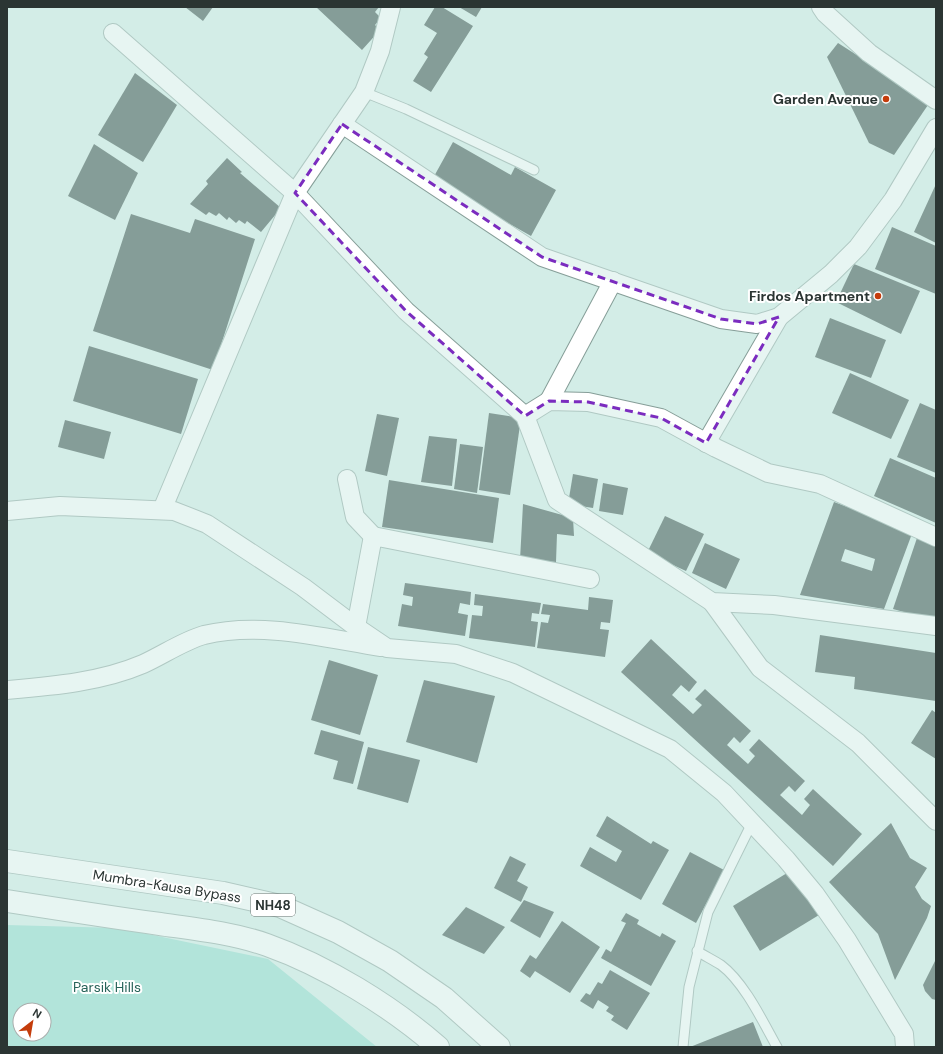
<svg xmlns="http://www.w3.org/2000/svg" width="943" height="1054" font-family="'DM Sans',sans-serif">
<rect width="100%" height="100%" fill="#d3ede7"/>
<!-- green -->
<path fill="#8bd9ca" fill-rule="evenodd" d="M7 925 119 928 268 959 377 1047H7ZM20 1010H44V1034H20Z"/>
<!-- building -->
<g fill="#273d38" fill-rule="evenodd">
<path d="M185 7H213L203 21Z"/>
<path d="M316 7H379L375 12 381 18 375 25 380 30 362 50Z"/>
<path d="M435 7H442L473 26 431 92 413 81 428 57 424 54 437 33 424 25Z"/>
<path d="M459 7H482L476 17Z"/>
<path d="M838 43 930 102 894 155 869 143 827 57Z"/>
<path d="M135 73 177 105 143 162 98 135Z"/>
<path d="M453 142 511 175 515 167 556 190 531 236 432 180Z"/>
<path d="M94 144 138 173 115 220 68 196Z"/>
<path d="M227 158 242 172 240 173 281 208 261 232 247 221 245 224 239 220 236 223 229 217 227 220 219 213 216 216 209 212 206 215 190 204 208 184 206 181Z"/>
<path d="M936 184V243L914 232Z"/>
<path d="M131 214 190 233 195 219 255 239 213 370 93 331Z"/>
<path d="M892 227 936 246V294L875 269Z"/>
<path d="M854 264 920 291 901 334 836 302Z"/>
<path d="M830 318 886 340 871 378 815 357Z"/>
<path d="M89 346 198 379 181 434 73 401Z"/>
<path d="M850 373 909 400 891 439 832 413Z"/>
<path d="M920 403 936 410V473L897 457Z"/>
<path d="M489 413 521 418 510 495 479 490Z"/>
<path d="M377 414 399 418 387 476 365 471Z"/>
<path d="M65 420 111 432 104 459 58 447Z"/>
<path d="M429 436 457 439 452 486 421 482Z"/>
<path d="M460 444 483 447 477 493 454 489Z"/>
<path d="M890 458 936 478V523L874 496Z"/>
<path d="M573 474 598 479 593 508 568 504Z"/>
<path d="M389 480 499 498 493 543 382 527Z"/>
<path d="M603 483 628 488 623 515 599 511Z"/>
<path d="M834 502 913 531 884 609 800 595ZM845 549 875 559 872 571 841 561Z"/>
<path d="M523 504 573 518 574 536 557 534 556 562 520 560Z"/>
<path d="M665 516 704 534 686 571 647 553Z"/>
<path d="M919 532 936 541V621L893 609Z"/>
<path d="M705 543 740 559 726 589 692 573Z"/>
<path d="M405 583 471 592 470 605 460 603 458 613 468 615 465 636 398 626 402 604 412 606 413 597 403 595Z"/>
<path d="M475 594 541 603 539 614 532 613 531 621 538 622 535 647 469 638 472 615 482 616 483 606 474 605Z"/>
<path d="M589 597 613 600 610 623 601 622 600 629 609 630 605 657 537 648 541 622 548 623 550 615 541 614 543 604 588 610Z"/>
<path d="M820 635 936 653V701L854 689 855 677 815 672Z"/>
<path d="M651 639 697 682 689 692 681 685 672 695 693 714 702 705 695 699 705 689 751 731 740 743 734 737 727 745 748 764 755 756 749 750 759 739 805 781 795 792 789 786 780 795 802 815 810 805 804 799 813 789 862 834 833 866 621 672Z"/>
<path d="M329 660 378 675 360 735 311 720Z"/>
<path d="M424 680 495 696 477 763 406 742Z"/>
<path d="M932 710 936 713V759L911 743Z"/>
<path d="M321 730 364 742 353 784 333 779 338 761 314 754Z"/>
<path d="M368 747 420 760 408 803 357 789Z"/>
<path d="M607 816 651 844 653 841 669 850 641 900 580 866 590 847 616 862 622 851 596 836Z"/>
<path d="M891 823 910 858 927 868 915 887 922 899 931 906 927 918 895 980 878 934 829 882Z"/>
<path d="M690 852 724 870 696 923 662 904Z"/>
<path d="M510 856 526 864 517 881 528 887 521 902 494 888Z"/>
<path d="M792 870 819 915 760 951 733 906Z"/>
<path d="M524 900 554 912 540 938 510 921Z"/>
<path d="M466 907 505 927 484 954 442 935Z"/>
<path d="M626 913 639 920 637 924 660 937 662 933 676 941 651 986 601 958 606 949 611 952 626 923 621 921Z"/>
<path d="M562 921 600 947 570 993 535 971 530 978 520 971 530 955 536 959Z"/>
<path d="M936 959V1000L932 999 925 991 923 985Z"/>
<path d="M610 970 650 993 627 1030 611 1020 614 1016 606 1011 609 1007 598 1000 593 1009 580 1001 586 993 590 995 598 982 602 984Z"/>
<path d="M753 1022 763 1047H690Z"/>
</g>
<g fill="none" stroke-linecap="round" stroke-linejoin="round">
<defs>
<g id="service">
<path d="M364 92 406 109 534 170"/>
<path d="M697 951C705 956 713 960 721 965 744 982 763 1022 777 1047"/>
<path d="M683 1047 689 987 708 912 752 823"/>
</g>
<g id="minor">
<path d="M821 7 825 13 869 53 936 100"/>
<path d="M113 33 295 193 406 311 525 416 557 500 712 602 774 605 936 626"/>
<path d="M342 124 542 257 721 319 757 324 779 317 831 274 858 247 893 200 936 128"/>
<path d="M549 401 613 281"/>
<path d="M525 416 549 401 588 402 661 418 716 448 768 473 820 484 936 537"/>
<path d="M706 443 779 317"/>
<path d="M347 479 355 517 373 536"/>
<path d="M162 510 295 193 364 92 380 51 391 7"/>
<path d="M7 511 60 506 174 511 207 524 303 587 356 627 387 648 456 654 513 673 670 749 724 793 786 859 815 894 847 940 904 1034 905 1047"/>
<path d="M712 602 760 668 858 743 936 821"/>
<path d="M356 627 373 536 590 579"/>
<path d="M7 690C53 686 101 682 143 664 163 655 183 641 204 635 261 621 324 638 381 647"/>
</g>
<g id="trunk">
<path d="M7 861 223 893 280 906 338 932 390 961 444 998 499 1047"/>
<path d="M7 901C58 909 109 917 160 924 195 929 233 933 267 945 326 966 391 1006 438 1047"/>
</g>
</defs>
<!-- service casing -->
<use href="#service" stroke="#869e98" stroke-width="11"/>
<!-- minor casing -->
<use href="#minor" stroke="#869e98" stroke-width="20"/>
<!-- trunk casing -->
<use href="#trunk" stroke="#869e98" stroke-width="24"/>
<!-- service -->
<use href="#service" stroke="#fff" stroke-width="9"/>
<!-- minor -->
<use href="#minor" stroke="#fff" stroke-width="18"/>
<!-- trunk -->
<use href="#trunk" stroke="#fff" stroke-width="22"/>
</g>
<!-- marked area -->
<path d="M0 0H943V1054H0ZM342 124 542 257 721 319 757 324 779 317 706 443 661 418 588 402 549 401 525 416 406 311 295 193Z" fill="#d3ede7" fill-opacity=".55" fill-rule="evenodd"/>
<path fill="none" stroke="#7b2cbf" stroke-width="3" stroke-dasharray="8 5" stroke-linejoin="round" d="M342 124 542 257 721 319 757 324 779 317 706 443 661 418 588 402 549 401 525 416 406 311 295 193Z"/>
<!-- markers -->
<g fill="#c43c0b" stroke="#fff" stroke-width="1.5">
<circle cx="886" cy="99" r="4"/>
<circle cx="878" cy="296" r="4"/>
</g>
<g text-anchor="middle" stroke-width="4" stroke-linejoin="round" paint-order="stroke">
<!-- shield labels -->
<rect fill="#fff" stroke="#6b7270" stroke-width="1" x="251" y="894" width="44" height="22" rx="3"/>
<g font-size="13" font-weight="bold" fill="#2b3533">
<text x="273" y="910">NH48</text>
</g>
<!-- poi labels -->
<g font-size="14" font-weight="bold" fill="#2b3533" stroke="#fff" text-anchor="end">
<text x="878" y="104">Garden Avenue</text>
<text x="870" y="301">Firdos Apartment</text>
</g>
<!-- street labels -->
<g font-size="14" fill="#2b3533" stroke="#fff">
<text transform="translate(167 886) rotate(9)" y="5">Mumbra-Kausa Bypass</text>
</g>
<!-- park labels -->
<g font-size="14" fill="#286359" stroke="#fff">
<text x="107" y="992">Parsik Hills</text>
</g>
</g>
<!-- border -->
<rect width="943" height="1054" fill="none" stroke="#2b3533" stroke-width="16"/>
<!-- north arrow -->
<g transform="translate(32 1022) rotate(31)"><circle r="19" fill="#ffffff" stroke="#aaaead"/>
<path d="M0-3L7 15L0 10L-7 15Z" fill="#c43c0b"/>
<text y="-6" font-size="11" font-weight="bold" text-anchor="middle" fill="#2b3533">N</text>
</g>
</svg>
